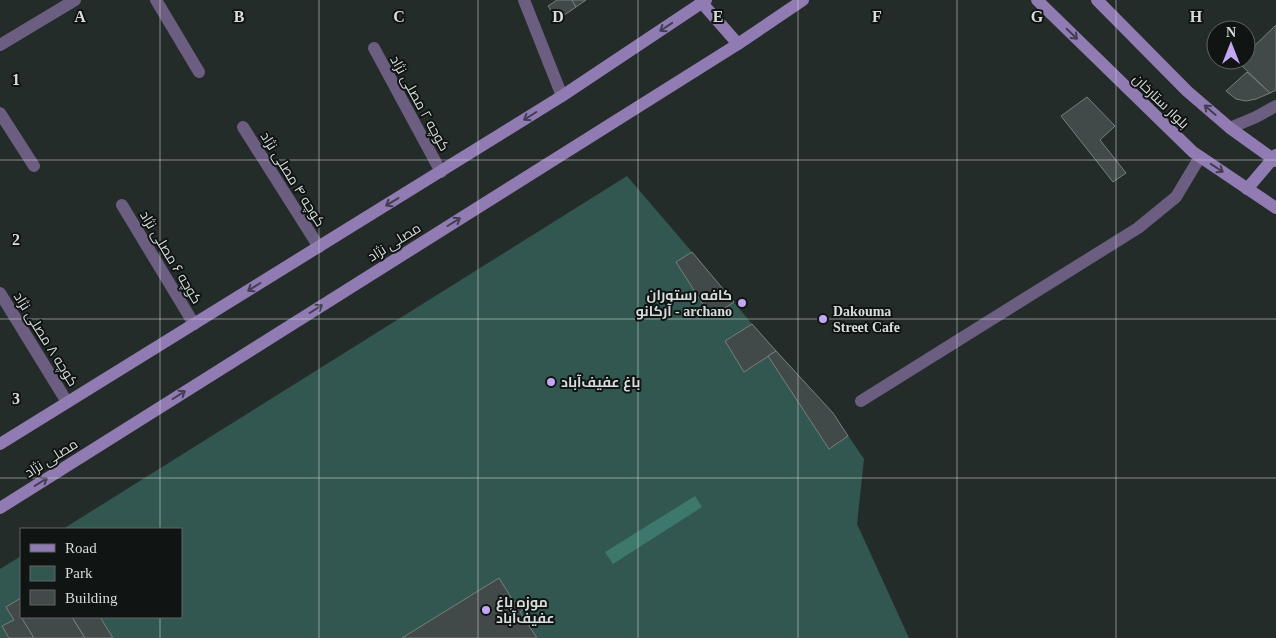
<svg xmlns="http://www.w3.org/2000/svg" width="1276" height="638" font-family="'Times New Roman',Cairo,serif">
<rect width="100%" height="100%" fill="#242c2a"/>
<!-- green -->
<path fill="#325750" d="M627 176 692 252 752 324 833 413 864 459 857 524 909 638H0V569L21 556V617H181V529H63Z"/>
<!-- water -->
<path fill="#3d786c" d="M695 496 702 507 613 564 605 552Z"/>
<!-- building -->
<g fill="#414a48" stroke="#75807d">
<path d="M557 0H572L576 7 557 20 548 6Z"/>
<path d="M572 0H586L576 7Z"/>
<path d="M1276 25V90L1270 93 1238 62 1240 60H1246V54Z"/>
<path d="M1247 72 1270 93 1256 99 1246 101 1236 99 1226 91Z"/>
<path d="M1087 97 1115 126 1100 140 1126 173 1113 182 1061 116Z"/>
<path d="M692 252 734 302 711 317 676 262Z"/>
<path d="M752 324 776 351 744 372 725 341Z"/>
<path d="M776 351 833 413 848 436 829 449 768 356Z"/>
<path d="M499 578 514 602 522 598 525 603 527 607 520 612 537 638H402Z"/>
<path d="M21 598V613L20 614 34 638H9L2 626 14 620 6 607Z"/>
<path d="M21 617H72L85 638H34Z"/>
<path d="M72 617H100L113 638H85Z"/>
</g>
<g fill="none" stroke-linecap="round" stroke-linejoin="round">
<!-- street -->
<g stroke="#6b5e81" stroke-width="12">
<path d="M156 0 199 72"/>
<path d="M524 0 562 96"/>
<path d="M0 45 75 0"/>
<path d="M374 48 441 172"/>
<path d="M0 113 34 166"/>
<path d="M243 127 319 247"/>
<path d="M1230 128 1256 117 1276 106"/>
<path d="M122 205 194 324"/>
<path d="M0 293 67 402"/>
<path d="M861 401 1138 228 1176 197 1200 157"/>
</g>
<!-- secondary -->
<g stroke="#907bb2" stroke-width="12">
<path d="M1037 0 1193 152 1276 208"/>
<path d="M1097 0 1187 91 1230 128 1276 161"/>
<path d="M702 3 738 44"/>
<path d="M1247 189 1276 155"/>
<path d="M0 444 562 96 706 0"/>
<path d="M0 508 738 44 803 0"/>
</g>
</g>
<!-- one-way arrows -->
<defs><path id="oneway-shaft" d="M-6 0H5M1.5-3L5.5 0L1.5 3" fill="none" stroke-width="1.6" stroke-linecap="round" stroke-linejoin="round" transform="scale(1.25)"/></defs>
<g stroke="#433d53">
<use href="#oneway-shaft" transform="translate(666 27) rotate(146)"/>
<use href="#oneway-shaft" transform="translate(1072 34) rotate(44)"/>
<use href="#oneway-shaft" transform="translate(1210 110) rotate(-139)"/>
<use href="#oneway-shaft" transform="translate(530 116) rotate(148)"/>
<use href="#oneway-shaft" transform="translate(1217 168) rotate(34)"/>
<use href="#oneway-shaft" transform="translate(392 202) rotate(149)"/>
<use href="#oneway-shaft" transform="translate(454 222) rotate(-32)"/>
<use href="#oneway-shaft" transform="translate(254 287) rotate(148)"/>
<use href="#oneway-shaft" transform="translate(316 309) rotate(-32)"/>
<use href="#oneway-shaft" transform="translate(179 395) rotate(-32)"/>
<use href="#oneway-shaft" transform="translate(41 482) rotate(-32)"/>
</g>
<!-- grid -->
<path fill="none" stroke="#d7dddc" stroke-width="1" stroke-opacity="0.55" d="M160 0V529M319 0V638M478 0V638M638 0V638M798 0V638M957 0V638M1116 0V638M0 160H1276M0 319H1276M0 478H1276M160 617V638"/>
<!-- markers -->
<g fill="#c3a7f2" stroke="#101413" stroke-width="2">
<circle cx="742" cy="303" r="5"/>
<circle cx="823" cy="319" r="5"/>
<circle cx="551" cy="382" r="5"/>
<circle cx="486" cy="610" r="5"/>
</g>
<g text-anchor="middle" stroke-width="4" stroke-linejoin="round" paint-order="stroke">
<!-- street labels -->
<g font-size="14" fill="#d7dddc" stroke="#101413">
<text transform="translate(1161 101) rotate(44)" y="5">بلوار ستارخان</text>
<text transform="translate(420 103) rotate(61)" y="5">کوچه ۲ مصلی نژاد</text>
<text transform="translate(293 179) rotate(58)" y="5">کوچه ۴ مصلی نژاد</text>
<text transform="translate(394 242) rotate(-32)" y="5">مصلی نژاد</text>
<text transform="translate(171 257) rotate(59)" y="5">کوچه ۶ مصلی نژاد</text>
<text transform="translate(46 339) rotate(58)" y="5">کوچه ۸ مصلی نژاد</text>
<text transform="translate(51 458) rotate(-32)" y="5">مصلی نژاد</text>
</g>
<!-- poi labels -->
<g font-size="14" font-weight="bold" fill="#d7dddc" stroke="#101413" text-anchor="start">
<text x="732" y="300" text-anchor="end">کافه رستوران<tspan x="732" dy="16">آرکانو - archano</tspan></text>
<text x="833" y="316">Dakouma<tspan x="833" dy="16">Street Cafe</tspan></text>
<text x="561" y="387">باغ عفیف‌آباد</text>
<text x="496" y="607">موزه باغ<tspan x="496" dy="16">عفیف‌آباد</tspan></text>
</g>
</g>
<g font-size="16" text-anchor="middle" font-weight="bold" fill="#d7dddc" stroke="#101413" stroke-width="4" stroke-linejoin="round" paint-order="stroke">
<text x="80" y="22">A</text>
<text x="239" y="22">B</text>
<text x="399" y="22">C</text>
<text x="558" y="22">D</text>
<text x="718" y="22">E</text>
<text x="877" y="22">F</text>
<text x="1037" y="22">G</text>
<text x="1196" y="22">H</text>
<text x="16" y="85">1</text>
<text x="16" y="245">2</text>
<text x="16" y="404">3</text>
</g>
<!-- legend -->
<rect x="20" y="528" width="162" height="90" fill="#101413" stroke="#606463"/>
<rect x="30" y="544" width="25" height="8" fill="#907bb2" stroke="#606463"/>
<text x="65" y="553" font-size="15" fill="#d7dddc">Road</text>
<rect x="30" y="566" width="25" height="15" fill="#325750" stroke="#606463"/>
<text x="65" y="578" font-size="15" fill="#d7dddc">Park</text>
<rect x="30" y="590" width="25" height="15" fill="#414a48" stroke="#606463"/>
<text x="65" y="603" font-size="15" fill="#d7dddc">Building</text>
<!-- north arrow -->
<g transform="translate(1231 45)"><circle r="24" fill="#101413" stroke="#606463"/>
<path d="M0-4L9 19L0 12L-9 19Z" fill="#c3a7f2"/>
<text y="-8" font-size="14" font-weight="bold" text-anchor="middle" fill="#d7dddc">N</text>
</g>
</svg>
